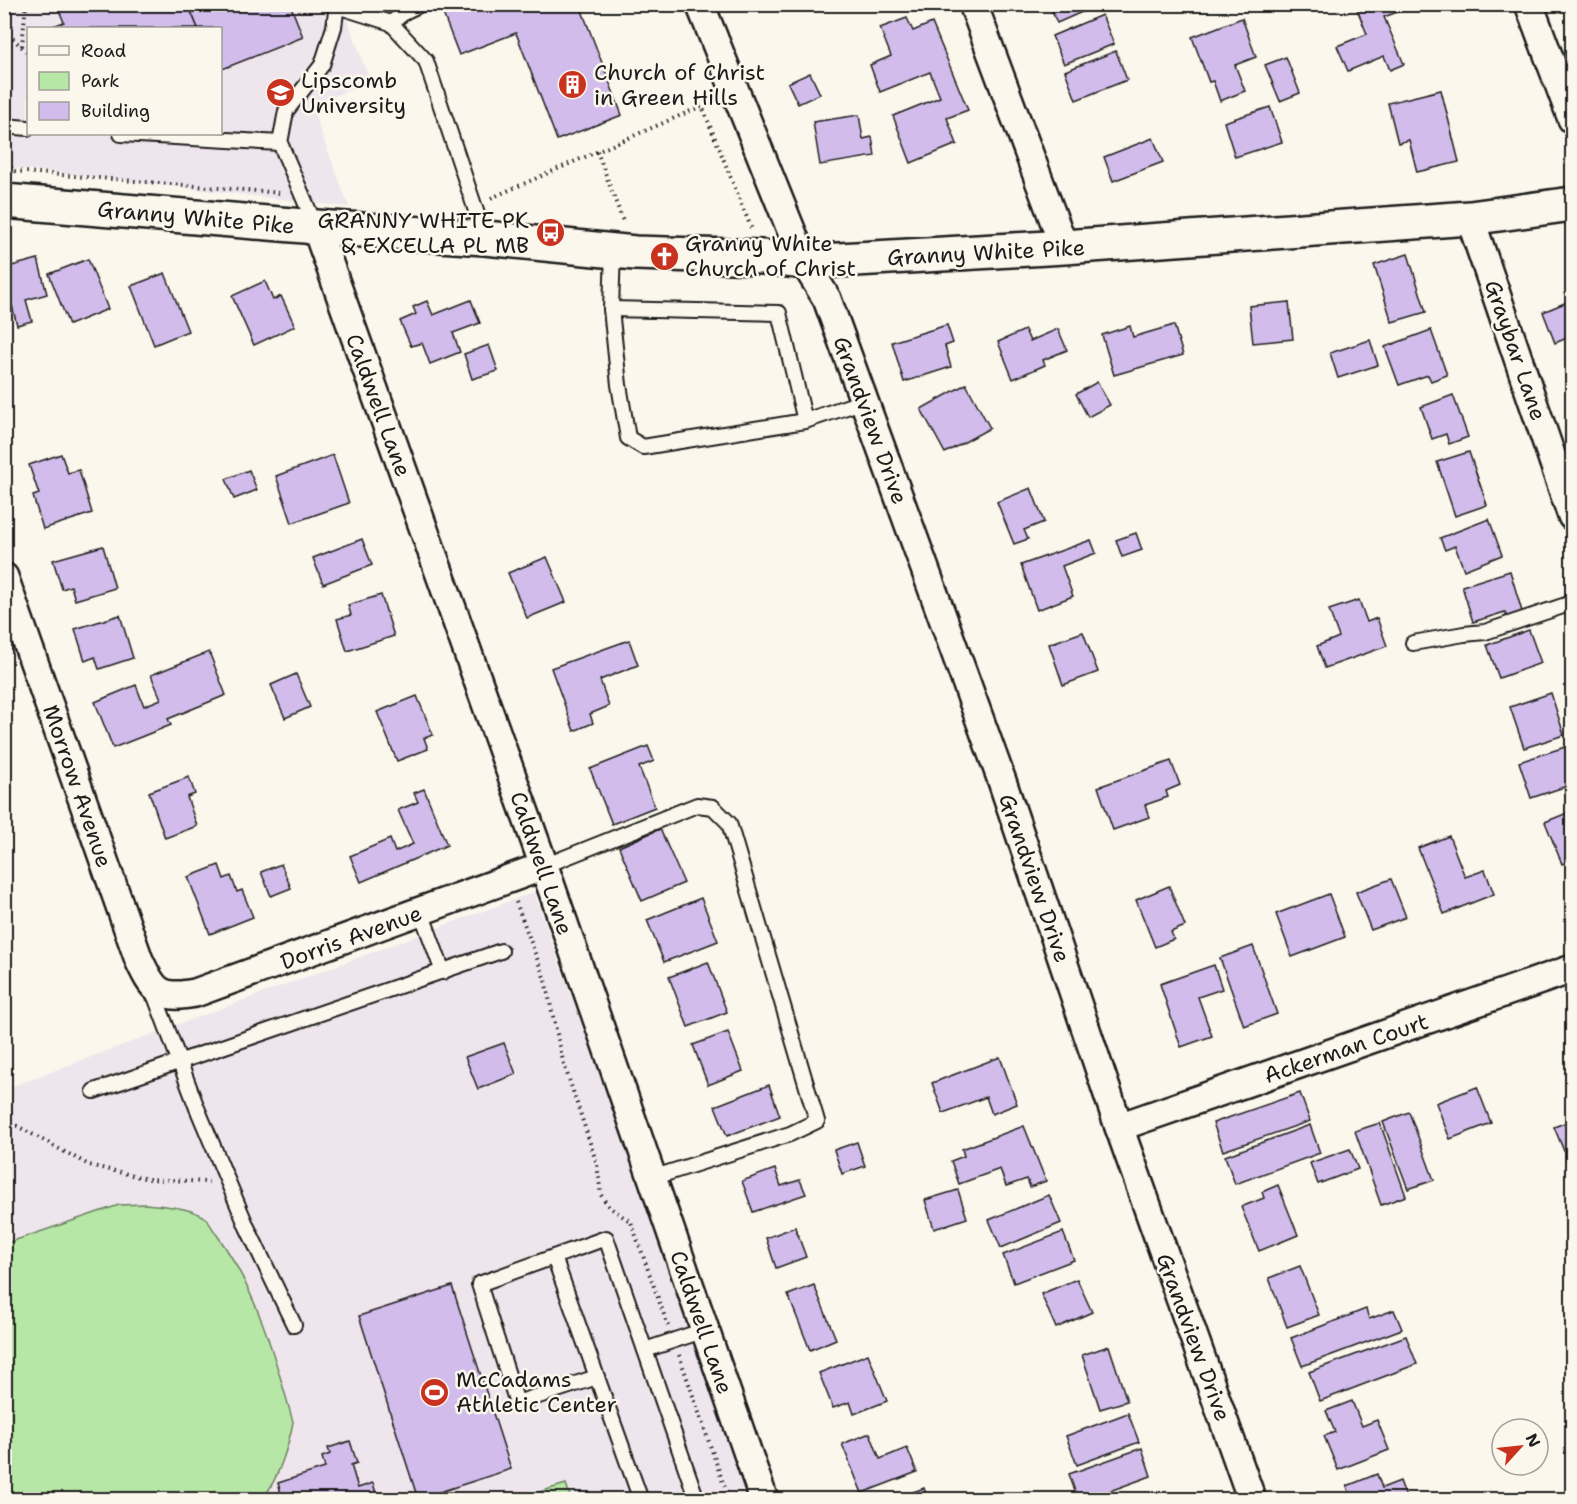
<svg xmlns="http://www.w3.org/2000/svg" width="1577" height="1504" font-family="'Shantell Sans',sans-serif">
<rect width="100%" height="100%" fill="#fbf7ec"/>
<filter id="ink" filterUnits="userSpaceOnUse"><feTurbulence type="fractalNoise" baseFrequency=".0167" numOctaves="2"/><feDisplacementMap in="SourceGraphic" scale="12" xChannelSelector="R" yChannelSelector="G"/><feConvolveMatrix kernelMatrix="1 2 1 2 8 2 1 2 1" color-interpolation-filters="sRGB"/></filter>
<g filter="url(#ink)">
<!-- built -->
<g fill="#efe5ec" fill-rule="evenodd">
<path d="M5 5H342L370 81 311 106 349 207 5 167ZM28 28H220V134H28Z"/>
<path d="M534 892 752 1499 5 1500V1089Z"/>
</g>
<!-- green -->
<g fill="#b7e7a6" stroke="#6a8261" stroke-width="1.5">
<path d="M146 1204C162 1206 190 1207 204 1217 209 1221 213 1230 217 1235 257 1291 275 1357 293 1422 289 1444 277 1484 261 1500L5 1499 4 1255 9 1253 7 1243 119 1205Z"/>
<path d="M566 1484 571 1499H516Z"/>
</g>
<!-- building -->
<g fill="#d2bceb" stroke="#1c1c1c" stroke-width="1.5">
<path d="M67 4H188L198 28H48L64 22 58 8Z"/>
<path d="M188 4H290L303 37 220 70V28H198Z"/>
<path d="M458 4H590L581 8 622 115 557 140 516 33 459 55 442 11Z"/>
<path d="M1049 4H1100L1057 23Z"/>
<path d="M1355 4H1397L1400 11 1384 17 1404 64 1390 70 1384 56 1348 71 1337 46 1367 34Z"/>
<path d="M1102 15 1114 44 1064 64 1052 36Z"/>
<path d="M907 18 913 31 932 23 968 110 947 118 957 144 911 163 893 116 940 97 930 72 880 92 870 65 891 56 880 28Z"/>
<path d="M1242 18 1256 57 1235 65 1245 91 1220 101 1213 81 1209 82 1192 37Z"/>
<path d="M1116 51 1127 80 1076 100 1065 71Z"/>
<path d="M1286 57 1300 93 1280 101 1265 65Z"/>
<path d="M810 73 820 94 798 104 788 83Z"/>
<path d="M1441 90 1459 162 1417 172 1409 140 1398 143 1388 103Z"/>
<path d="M1270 107 1282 142 1235 157 1224 122Z"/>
<path d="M859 115 863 139 872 137 875 156 820 165 813 122Z"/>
<path d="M1153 138 1163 162 1113 181 1104 157Z"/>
<path d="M1408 254 1426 312 1392 322 1374 265Z"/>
<path d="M38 259 47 294 26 300 32 321 17 325 4 275V268Z"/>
<path d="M88 259 108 309 69 325 49 274Z"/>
<path d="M165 273 188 331 154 345 131 286Z"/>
<path d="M265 281 273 300 281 296 295 326 254 345 232 296Z"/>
<path d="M1572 294V336L1555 343 1543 312 1572 300 1570 295Z"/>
<path d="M471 300 480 323 453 333 460 352 430 364 422 343 411 346 400 321 416 314 413 307 427 301 433 315Z"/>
<path d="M1289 302 1293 339 1253 343 1249 306Z"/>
<path d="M947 325 953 343 945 346 951 367 904 382 892 342Z"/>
<path d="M1174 325 1183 355 1114 375 1102 335 1130 326 1133 337Z"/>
<path d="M1058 329 1067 350 1043 360 1045 365 1013 379 998 342 1025 330 1030 341Z"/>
<path d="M1431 330 1447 375 1431 381 1428 375 1399 385 1385 347Z"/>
<path d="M1370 340 1378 365 1338 378 1330 353Z"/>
<path d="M489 345 498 371 472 379 464 354Z"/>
<path d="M1097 382 1110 405 1088 417 1076 394Z"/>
<path d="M966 384 990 428 945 453 921 409Z"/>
<path d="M1453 395 1468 437 1449 444 1446 434 1432 439 1421 407Z"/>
<path d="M1469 452 1487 505 1455 516 1437 462Z"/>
<path d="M61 454 68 473 79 470 92 513 43 529 33 496 39 494 29 465Z"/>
<path d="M333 455 349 503 292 523 276 476Z"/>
<path d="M249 470 257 490 234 499 226 479Z"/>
<path d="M1031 488 1044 522 1024 530 1028 539 1014 544 997 502Z"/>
<path d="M1489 519 1502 555 1464 570 1455 546 1445 550 1440 538Z"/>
<path d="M1136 533 1142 550 1122 557 1116 540Z"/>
<path d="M362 539 372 565 323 584 313 558Z"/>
<path d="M1091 540 1096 553 1062 566 1073 596 1037 610 1021 565Z"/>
<path d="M103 546 115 588 75 600 71 586 62 589 53 560Z"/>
<path d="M547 557 566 602 527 618 508 573Z"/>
<path d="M1510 571 1523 615 1508 620 1505 612 1473 622 1462 586Z"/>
<path d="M381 595 394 636 347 651 337 619 351 615 348 605Z"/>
<path d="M1359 600 1367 622 1377 618 1387 646 1325 668 1317 646 1339 637 1329 610Z"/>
<path d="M120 615 133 658 99 669 95 657 85 661 75 629Z"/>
<path d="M1529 630 1541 663 1499 678 1487 645Z"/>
<path d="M1083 632 1098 672 1063 685 1049 644Z"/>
<path d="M629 640 638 665 600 680 609 706 590 714 593 723 574 731 551 668Z"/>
<path d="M209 652 226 695 168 719 171 725 113 748 95 702 136 685 144 706 161 699 151 675Z"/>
<path d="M296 674 310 707 285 718 271 685Z"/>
<path d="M1551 693 1564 735 1524 748 1510 707Z"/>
<path d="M417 696 433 735 424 738 428 749 397 761 377 712Z"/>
<path d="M648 746 654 761 639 767 655 807 612 824 590 769Z"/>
<path d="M1568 746 1572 759V792L1566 794 1564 787 1531 798 1519 762Z"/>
<path d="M1171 761 1180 785 1166 791 1168 797 1145 805 1149 817 1113 830 1098 787Z"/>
<path d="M189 777 195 794 187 797 197 826 165 838 149 792Z"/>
<path d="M424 789 447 845 361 882 350 856 390 839 395 852 413 844 398 810 418 802 414 793Z"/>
<path d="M1572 811V860L1562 864 1545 822Z"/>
<path d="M660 829 684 883 642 901 619 847Z"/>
<path d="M1449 836 1465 877 1485 870 1494 894 1444 914 1418 848Z"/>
<path d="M281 864 291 888 271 896 261 872Z"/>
<path d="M219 865 224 879 231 876 237 892 242 890 253 917 210 934 188 877Z"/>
<path d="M1391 879 1406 917 1371 930 1356 892Z"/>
<path d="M1169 886 1185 926 1171 932 1174 939 1155 947 1136 900Z"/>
<path d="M1329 894 1345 937 1292 957 1276 914Z"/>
<path d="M701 898 718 941 664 962 647 920Z"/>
<path d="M1253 946 1277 1014 1244 1026 1220 958Z"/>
<path d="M708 962 727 1012 688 1027 669 977Z"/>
<path d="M1214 965 1222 989 1198 997 1212 1036 1181 1047 1160 984Z"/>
<path d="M728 1032 743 1071 708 1085 693 1045Z"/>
<path d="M504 1043 516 1074 478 1089 465 1057Z"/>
<path d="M1000 1057 1017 1104 992 1114 986 1097 943 1113 932 1083Z"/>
<path d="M769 1085 780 1116 727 1136 715 1106Z"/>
<path d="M1477 1087 1491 1123 1450 1139 1436 1103Z"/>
<path d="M1300 1093 1310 1121 1223 1151 1213 1123Z"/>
<path d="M1409 1112 1434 1180 1408 1189 1383 1122Z"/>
<path d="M1572 1120V1148L1564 1151 1554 1127Z"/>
<path d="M1380 1123 1406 1196 1381 1205 1355 1131Z"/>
<path d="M1310 1125 1320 1153 1235 1184 1225 1156Z"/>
<path d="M1024 1126 1046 1181 1030 1187 1027 1179 1006 1186 1000 1169 959 1184 951 1161 964 1156 962 1149Z"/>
<path d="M857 1142 865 1166 842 1174 834 1150Z"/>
<path d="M1350 1149 1358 1169 1318 1184 1310 1163Z"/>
<path d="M775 1169 781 1186 800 1180 806 1194 753 1212 742 1181Z"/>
<path d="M1278 1185 1298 1235 1259 1251 1241 1207 1264 1198 1262 1192Z"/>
<path d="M958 1190 967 1218 934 1229 925 1200Z"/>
<path d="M1049 1195 1061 1223 1001 1248 989 1220Z"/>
<path d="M795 1227 806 1257 776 1268 766 1238Z"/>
<path d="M1063 1232 1074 1260 1014 1283 1003 1255Z"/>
<path d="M1300 1266 1319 1315 1287 1327 1269 1278Z"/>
<path d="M1077 1279 1092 1312 1056 1328 1041 1294Z"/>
<path d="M814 1285 836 1339 810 1350 788 1295Z"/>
<path d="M452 1286 511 1469 418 1499 359 1316Z"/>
<path d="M1366 1309 1369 1319 1394 1310 1402 1329 1302 1366 1291 1338Z"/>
<path d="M1406 1336 1417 1364 1320 1401 1309 1372Z"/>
<path d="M1109 1346 1127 1401 1100 1409 1082 1355Z"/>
<path d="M868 1354 887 1401 854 1414 850 1402 833 1408 819 1373Z"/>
<path d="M1352 1401 1362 1426 1377 1420 1389 1450 1338 1470 1324 1436 1335 1432 1326 1411Z"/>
<path d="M1128 1413 1139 1442 1077 1465 1066 1436Z"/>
<path d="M870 1433 880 1459 907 1448 917 1472 862 1493 842 1444Z"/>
<path d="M350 1441 357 1463 351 1465 358 1488 373 1483 378 1500H283L278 1483 325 1468 322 1457 330 1454 328 1448Z"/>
<path d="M1142 1448 1151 1476 1085 1500H1078L1069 1474Z"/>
<path d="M1377 1474 1382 1488 1400 1481 1407 1500H1352L1347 1486Z"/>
<path d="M924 1488 928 1500H891Z"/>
<path d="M1155 1493 1157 1500H1138Z"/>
</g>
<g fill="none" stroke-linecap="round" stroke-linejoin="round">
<defs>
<g id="service">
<path d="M337 6 391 23 426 61 485 238"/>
<path d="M391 23 406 11 421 4"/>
<path d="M4 126 28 128"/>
<path d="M121 134 280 143"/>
<path d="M315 225 280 143 286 111 322 65 334 27 337 4"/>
<path d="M613 251 611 309 619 385 628 438 643 447 805 421"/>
<path d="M611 309 779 313 805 421 864 401"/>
<path d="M1413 643 1464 634 1485 632 1572 603"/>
<path d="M544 866 697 805 713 807 729 823 817 1121 790 1134 652 1178"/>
<path d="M421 912 443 972"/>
<path d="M153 991 197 1108 247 1227 294 1325"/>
<path d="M94 1091 501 951"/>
<path d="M554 1257 641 1500"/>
<path d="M645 1350 705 1330"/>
<path d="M597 1377 517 1403 479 1284 606 1238 697 1500"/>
</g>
<g id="minor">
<path d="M700 4 804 262 827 299 1002 781 1119 1127 1252 1500"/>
<path d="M973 4 1064 247"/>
<path d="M1529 4 1572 119"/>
<path d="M1470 218 1572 516"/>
<path d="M316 227 544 866 764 1500"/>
<path d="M4 577 139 960C153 990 159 1000 195 993L544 866"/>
<path d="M1119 1127 1572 969"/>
</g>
<path id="secondary" d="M4 201 316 227 485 238 635 253 762 257 804 262 1064 247 1470 218 1572 204"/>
</defs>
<!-- service casing -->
<use href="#service" stroke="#1c1c1c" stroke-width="18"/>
<!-- minor casing -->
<use href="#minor" stroke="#1c1c1c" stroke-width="32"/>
<!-- secondary casing -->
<use href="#secondary" stroke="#1c1c1c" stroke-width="38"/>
<!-- path -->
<g stroke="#1c1c1c" stroke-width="4" stroke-dasharray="1.5 4.5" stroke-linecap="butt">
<path d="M4 30 28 53"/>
<path d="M22 46 26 4"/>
<path d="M6 144 7 160 13 171 281 193"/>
<path d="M597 151 624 224"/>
<path d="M491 198 702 106 752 230"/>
<path d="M516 902 545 980 563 1061 597 1164 601 1195 609 1207 631 1222 668 1326"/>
<path d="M4 1126H17L89 1165 148 1179 209 1182"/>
<path d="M679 1355 729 1500"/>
</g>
<!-- service -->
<use href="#service" stroke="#fbf7ec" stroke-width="14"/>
<!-- minor -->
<use href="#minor" stroke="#fbf7ec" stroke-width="27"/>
<!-- secondary -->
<use href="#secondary" stroke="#fbf7ec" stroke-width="33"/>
</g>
</g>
<!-- icons -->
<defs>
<symbol id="building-disc" viewBox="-11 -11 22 22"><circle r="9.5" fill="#c8321e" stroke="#fbf7ec"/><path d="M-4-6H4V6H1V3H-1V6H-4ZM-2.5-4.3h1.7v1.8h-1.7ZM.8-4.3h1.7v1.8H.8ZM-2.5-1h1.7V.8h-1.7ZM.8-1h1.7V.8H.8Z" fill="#fff"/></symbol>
<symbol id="university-disc" viewBox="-11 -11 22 22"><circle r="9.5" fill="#c8321e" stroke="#fbf7ec"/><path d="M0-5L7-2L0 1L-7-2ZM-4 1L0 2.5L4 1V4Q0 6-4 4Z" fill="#fff"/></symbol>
<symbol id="bus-disc" viewBox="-11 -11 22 22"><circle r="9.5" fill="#c8321e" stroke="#fbf7ec"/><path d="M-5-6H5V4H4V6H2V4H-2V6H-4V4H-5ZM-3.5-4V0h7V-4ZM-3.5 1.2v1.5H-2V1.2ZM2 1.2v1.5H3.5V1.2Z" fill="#fff"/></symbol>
<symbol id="church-disc" viewBox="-11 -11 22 22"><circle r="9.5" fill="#c8321e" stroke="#fbf7ec"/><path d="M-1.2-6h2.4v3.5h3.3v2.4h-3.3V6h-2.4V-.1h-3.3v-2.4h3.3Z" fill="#fff"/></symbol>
<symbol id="stadium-disc" viewBox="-11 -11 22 22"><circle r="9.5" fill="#c8321e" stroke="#fbf7ec"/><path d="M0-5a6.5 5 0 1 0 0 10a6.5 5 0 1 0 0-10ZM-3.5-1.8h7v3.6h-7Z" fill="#fff"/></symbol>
</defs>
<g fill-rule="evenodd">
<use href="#building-disc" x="556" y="68" width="33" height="33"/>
<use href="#university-disc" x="264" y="76" width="33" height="33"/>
<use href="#bus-disc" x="534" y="216" width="33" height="33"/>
<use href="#church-disc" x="648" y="240" width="33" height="33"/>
<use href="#stadium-disc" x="418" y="1376" width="33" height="33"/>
</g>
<g text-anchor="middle" stroke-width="5" stroke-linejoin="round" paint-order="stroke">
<!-- poi labels -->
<g font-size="22" fill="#1c1c1c" stroke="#fbf7ec" text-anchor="start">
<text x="594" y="80">Church of Christ<tspan x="594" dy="25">in Green Hills</tspan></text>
<text x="301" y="88">Lipscomb<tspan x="301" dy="25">University</tspan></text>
<text x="529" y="228" text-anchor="end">GRANNY WHITE PK<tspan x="529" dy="25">&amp; EXCELLA PL MB</tspan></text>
<text x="685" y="251">Granny White<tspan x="685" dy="25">Church of Christ</tspan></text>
<text x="456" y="1387">McCadams<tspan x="456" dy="25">Athletic Center</tspan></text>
</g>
<!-- street labels -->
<g font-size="22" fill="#1c1c1c" stroke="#fbf7ec">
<text transform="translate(196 217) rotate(5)" y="8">Granny White Pike</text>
<text transform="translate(986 252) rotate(-3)" y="8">Granny White Pike</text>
<text transform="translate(1516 350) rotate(71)" y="8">Graybar Lane</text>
<text transform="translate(379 405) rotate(70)" y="8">Caldwell Lane</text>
<text transform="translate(871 420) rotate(70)" y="8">Grandview Drive</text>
<text transform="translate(78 786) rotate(71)" y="8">Morrow Avenue</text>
<text transform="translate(542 863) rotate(71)" y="8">Caldwell Lane</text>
<text transform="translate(1035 878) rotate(71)" y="8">Grandview Drive</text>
<text transform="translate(351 937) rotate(-20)" y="8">Dorris Avenue</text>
<text transform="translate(1346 1048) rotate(-19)" y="8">Ackerman Court</text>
<text transform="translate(702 1322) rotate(71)" y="8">Caldwell Lane</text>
<text transform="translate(1194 1337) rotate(70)" y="8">Grandview Drive</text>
</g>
</g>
<!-- margin -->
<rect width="1577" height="1504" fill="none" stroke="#fbf7ec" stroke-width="24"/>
<rect x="12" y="12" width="1553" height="1480" fill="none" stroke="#1c1c1c" stroke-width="2" filter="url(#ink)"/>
<!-- legend -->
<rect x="27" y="27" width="195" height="108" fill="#fbf7ec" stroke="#a29f99" stroke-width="1.5"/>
<rect x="39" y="46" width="30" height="9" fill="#fbf7ec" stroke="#a29f99" stroke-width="1.5"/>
<text x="81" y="57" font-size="18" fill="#1c1c1c">Road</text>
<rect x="39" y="72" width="30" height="18" fill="#b7e7a6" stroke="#a29f99" stroke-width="1.5"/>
<text x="81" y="87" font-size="18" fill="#1c1c1c">Park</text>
<rect x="39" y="102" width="30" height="18" fill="#d2bceb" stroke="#a29f99" stroke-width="1.5"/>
<text x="81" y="117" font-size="18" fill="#1c1c1c">Building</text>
<!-- north arrow -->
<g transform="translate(1520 1447) rotate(63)"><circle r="28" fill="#fbf7ec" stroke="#a29f99" stroke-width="1.5"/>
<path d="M0-4.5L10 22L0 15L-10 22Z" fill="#c8321e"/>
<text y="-9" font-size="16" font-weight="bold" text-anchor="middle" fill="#1c1c1c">N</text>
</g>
</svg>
